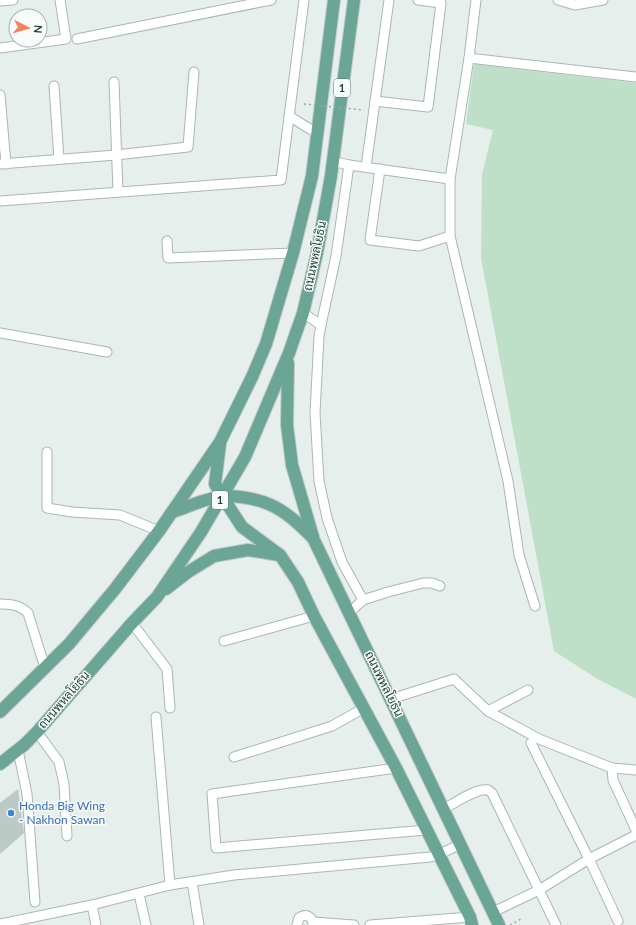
<svg xmlns="http://www.w3.org/2000/svg" width="636" height="925" font-family="Lato,Sarabun,sans-serif">
<rect width="100%" height="100%" fill="#e6efeb"/>
<!-- green -->
<path fill="#bfe0c8" d="M474 64 636 83V699L596 678 554 651 481 258 482 174 493 130 466 124Z"/>
<!-- building -->
<path fill="#bbcac4" d="M18 789 24 833 0 854V803Z"/>
<g fill="none" stroke-linecap="round" stroke-linejoin="round">
<defs>
<g id="minor">
<path d="M476 0 469 58 450 179V236L508 481 519 555 535 606"/>
<path d="M558 0 575 5 603 0"/>
<path d="M0 1 13 0"/>
<path d="M77 39 271 0"/>
<path d="M0 48 66 39 60 0"/>
<path d="M469 58 636 77"/>
<path d="M114 82 118 192"/>
<path d="M54 86 59 159"/>
<path d="M0 95 6 164"/>
<path d="M375 101 428 107 441 3 418 0"/>
<path d="M289 116 318 134"/>
<path d="M332 161 349 165 450 179"/>
<path d="M0 164 116 155 188 147 194 72"/>
<path d="M366 167 389 0"/>
<path d="M380 169 370 240 419 246 450 236"/>
<path d="M0 201 281 180 304 0"/>
<path d="M167 241 168 258 293 253"/>
<path d="M303 313 321 325 319 336 315 413 319 481 327 518 342 562 363 600"/>
<path d="M321 325 336 256 349 165"/>
<path d="M0 333 107 352"/>
<path d="M47 452V508L72 512 120 515 159 531"/>
<path d="M0 604C11 604 20 605 28 613L45 668"/>
<path d="M350 612 363 600 388 592 423 583H432L440 586"/>
<path d="M132 623 167 669 170 708"/>
<path d="M224 641 314 616"/>
<path d="M391 699 454 679 488 711 539 739 612 768 636 770"/>
<path d="M488 711 528 690"/>
<path d="M156 717 170 885"/>
<path d="M37 732 59 762 64 784 67 836"/>
<path d="M531 743 589 859 618 921"/>
<path d="M18 750 27 794 35 902"/>
<path d="M234 757 332 726 364 708"/>
<path d="M396 768 212 794 216 848 426 830"/>
<path d="M612 768 613 780 636 830"/>
<path d="M444 809C455 803 476 788 488 790L492 793 556 925"/>
<path d="M192 882 199 925"/>
<path d="M139 894 146 925"/>
<path d="M92 905 96 925"/>
<path d="M493 912 539 890 589 859 636 835"/>
<path d="M313 922 354 925"/>
<path d="M0 924 92 905 170 885 234 875 430 857 438 855 461 844"/>
<path d="M297 925 299 918C305 913 313 916 313 925"/>
<path d="M370 925 470 917"/>
</g>
<g id="major">
<path d="M288 363 287 425 292 465 313 537"/>
<path d="M220 444 215 484 222 496 242 527 280 555 298 582 314 616 396 768 470 917 472 925"/>
<path d="M172 512C185 508 197 502 210 499 229 493 258 498 275 507 290 515 302 527 313 538L499 925"/>
<path d="M166 589 188 572 214 556 248 550 279 555"/>
<path d="M0 712 69 644 115 589 159 531 220 442 252 377 266 344 293 253 312 176 334 0"/>
<path d="M0 764 24 745 37 732 132 623 157 597 201 532 245 457 289 353 303 313 317 253 331 176 354 0"/>
</g>
</defs>
<!-- minor casing -->
<use href="#minor" stroke="#a8b8b2" stroke-width="11"/>
<!-- major casing -->
<use href="#major" stroke="#c2cac8" stroke-width="14"/>
<!-- path -->
<path stroke="#86b3a5" stroke-width="1.5" stroke-dasharray="2 3" stroke-linecap="butt" d="M510 925 521 919"/>
<!-- minor -->
<use href="#minor" stroke="#fff" stroke-width="9"/>
<!-- major -->
<use href="#major" stroke="#6aa596" stroke-width="12"/>
<!-- path-bridge -->
<path stroke="#86b3a5" stroke-width="1.5" stroke-dasharray="2 3" stroke-linecap="butt" d="M304 104 364 110"/>
</g>
<!-- markers -->
<circle fill="#3f7fe0" stroke="#f7fbf9" stroke-width="1.5" cx="11" cy="813" r="4"/>
<g text-anchor="middle" stroke-width="3" stroke-linejoin="round" paint-order="stroke">
<!-- shield labels -->
<g fill="#f7fbf9" stroke="#637a73" stroke-width="1">
<rect x="334" y="79" width="16" height="18" rx="3"/>
<rect x="212" y="491" width="16" height="18" rx="3"/>
</g>
<g font-size="11" font-weight="bold" fill="#24423a">
<text x="342" y="92">1</text>
<text x="220" y="504">1</text>
</g>
<!-- street labels -->
<g font-size="12" fill="#24423a" stroke="#f7fbf9">
<text transform="translate(315 256) rotate(-78)" y="4">ถนนพหลโยธิน</text>
<text transform="translate(384 684) rotate(64)" y="4">ถนนพหลโยธิน</text>
<text transform="translate(64 700) rotate(-49)" y="4">ถนนพหลโยธิน</text>
</g>
<!-- shop labels -->
<g font-size="12" fill="#366cbe" stroke="#f7fbf9" text-anchor="start">
<text x="19" y="810">Honda Big Wing<tspan x="19" dy="14">- Nakhon Sawan</tspan></text>
</g>
</g>
<!-- north arrow -->
<g transform="translate(28 28) rotate(96)"><circle r="19" fill="#f7fbf9" stroke="#a3b1ad"/>
<path d="M0-3L7 15L0 10L-7 15Z" fill="#f4845f"/>
<text y="-6" font-size="11" font-weight="bold" text-anchor="middle" fill="#24423a">N</text>
</g>
</svg>
